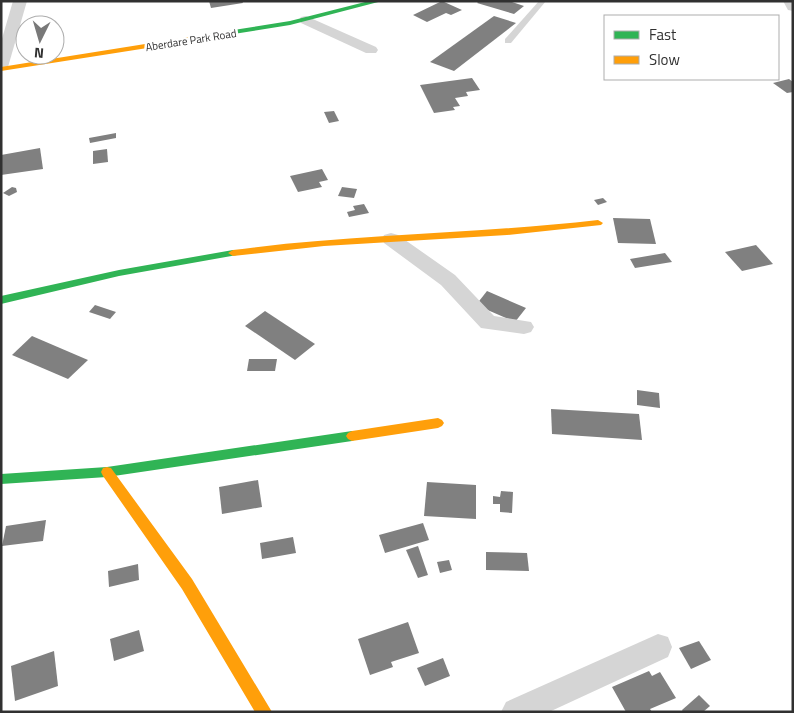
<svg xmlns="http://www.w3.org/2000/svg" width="794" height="713" font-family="'Titillium Web',sans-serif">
<rect width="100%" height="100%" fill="#fff"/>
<!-- building -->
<g fill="#808080">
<path d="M209 1H242L243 3 211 8Z"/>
<path d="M442 1 462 10 451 15 446 13 427 22 413 15Z"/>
<path d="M479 1H509L524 6 514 14 477 3Z"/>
<path d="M494 16 516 23 454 71 430 62Z"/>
<path d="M472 78 480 90 466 92 468 96 455 98 460 106 453 107 455 110 434 113 420 85Z"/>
<path d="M789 79 793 82V92L787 93 773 83Z"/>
<path d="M334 111 339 121 329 123 324 112Z"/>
<path d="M116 133V138L90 143 89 138Z"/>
<path d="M40 148 43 169 1 175V155Z"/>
<path d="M107 149 108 162 93 164V151Z"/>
<path d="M322 169 328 180 319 182 322 187 298 192 290 176Z"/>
<path d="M12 187 16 188 17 192 9 196 3 193Z"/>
<path d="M342 187 357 189 354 198 338 196Z"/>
<path d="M603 198 607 202 598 205 594 200Z"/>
<path d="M364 204 369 213 349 217 347 212 355 210 353 206Z"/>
<path d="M613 218 650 219 656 244 618 243Z"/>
<path d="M756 245 773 264 742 271 725 252Z"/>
<path d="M665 253 672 262 635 268 630 259Z"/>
<path d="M487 291 526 308 515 322 476 305Z"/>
<path d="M95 305 116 312 110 319 89 312Z"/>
<path d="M265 311 315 344 295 360 245 326Z"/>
<path d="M32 336 88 360 68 379 12 355Z"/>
<path d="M249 359H277L275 371H247Z"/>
<path d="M637 390 659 393 660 408 637 405Z"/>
<path d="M551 409 639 414 642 440 552 434Z"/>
<path d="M258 480 262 507 222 514 219 487Z"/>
<path d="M427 482 476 485V519L424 516Z"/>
<path d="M501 491 513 492 512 513 500 512V504H493V496L500 497Z"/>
<path d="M46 520 43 541 2 546 6 526Z"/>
<path d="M423 523 429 540 385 553 379 535Z"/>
<path d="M293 537 296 553 262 559 260 543Z"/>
<path d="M418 546 428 575 418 578 406 550Z"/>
<path d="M486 552 527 553 529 571 486 570Z"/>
<path d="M449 560 452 570 440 573 437 562Z"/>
<path d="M138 564 139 580 109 587 108 571Z"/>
<path d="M408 622 419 653 391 662 393 667 370 675 358 639Z"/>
<path d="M139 630 144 651 114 661 110 639Z"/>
<path d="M699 641 711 660 691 669 679 648Z"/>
<path d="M54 651 58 686 15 701 11 666Z"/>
<path d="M443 658 450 676 425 686 417 668Z"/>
<path d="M649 671 652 676 660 672 676 698 650 709 652 712H626L612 687Z"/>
<path d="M699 695 710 706 703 712H683L682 710Z"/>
</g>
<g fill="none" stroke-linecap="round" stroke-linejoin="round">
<!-- lane -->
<path fill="#d5d5d5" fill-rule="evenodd" d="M539 1H546L511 43H505V39Z"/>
<!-- street -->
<g fill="#d5d5d5" fill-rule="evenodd">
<path d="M13 1H27L8 67 1 71V42Z"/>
<path d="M783 1H793V11L788 10Z"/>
<path d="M306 16 376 47 378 50 376 53H366L301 23 299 20 301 17Z"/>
<path d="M391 233 398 235 455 275 494 316 531 322 534 327 531 332 524 334 481 328 441 285 384 243 382 239 384 235Z"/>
<path d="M658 634 668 637 672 647 668 657 549 712H501L506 702Z"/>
</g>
<!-- fast -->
<g fill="#30b455" fill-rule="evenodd">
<path d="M369 1H382L290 25 189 41 185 39 189 37 290 21Z"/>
<path d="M233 250 237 251 238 253 237 255 119 276 1 304V296L119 270Z"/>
<path d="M352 431 356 433 358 436 356 439 352 441 107 477 1 484V474L107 467Z"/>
</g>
<!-- slow -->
<g fill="#ff9f0a" fill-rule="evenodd">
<path d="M189 37H192V41L1 71V67Z"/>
<path d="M598 220 603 223 601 225 507 235 324 246 233 256 228 253 233 250C354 234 477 234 598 220Z"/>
<path d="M438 418 442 420 444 423 442 426 438 428 352 441 348 439 346 436 348 433 352 431Z"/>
<path d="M107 467 111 468 192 579 272 712H255L182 589 103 476 101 472 103 468Z"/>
</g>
</g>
<g text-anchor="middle" stroke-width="5" stroke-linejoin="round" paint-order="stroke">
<!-- far-street labels -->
<g font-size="11" fill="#313131" stroke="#fff">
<text transform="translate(191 40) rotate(-9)" y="4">Aberdare Park Road</text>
</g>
</g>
<!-- border -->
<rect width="794" height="713" fill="none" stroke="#313131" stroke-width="5"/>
<!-- legend -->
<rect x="604" y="15" width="175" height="65" fill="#ffffff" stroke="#adadad"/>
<rect x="614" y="31" width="25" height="8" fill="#30b455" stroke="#adadad"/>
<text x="649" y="40" font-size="15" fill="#313131">Fast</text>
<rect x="614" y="56" width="25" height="8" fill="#ff9f0a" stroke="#adadad"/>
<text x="649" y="65" font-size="15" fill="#313131">Slow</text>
<!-- north arrow -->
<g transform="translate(40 40) rotate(185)"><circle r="24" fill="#ffffff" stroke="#adadad"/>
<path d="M0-4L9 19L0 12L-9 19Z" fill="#797979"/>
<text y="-8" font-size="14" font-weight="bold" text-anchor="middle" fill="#313131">N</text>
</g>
</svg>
